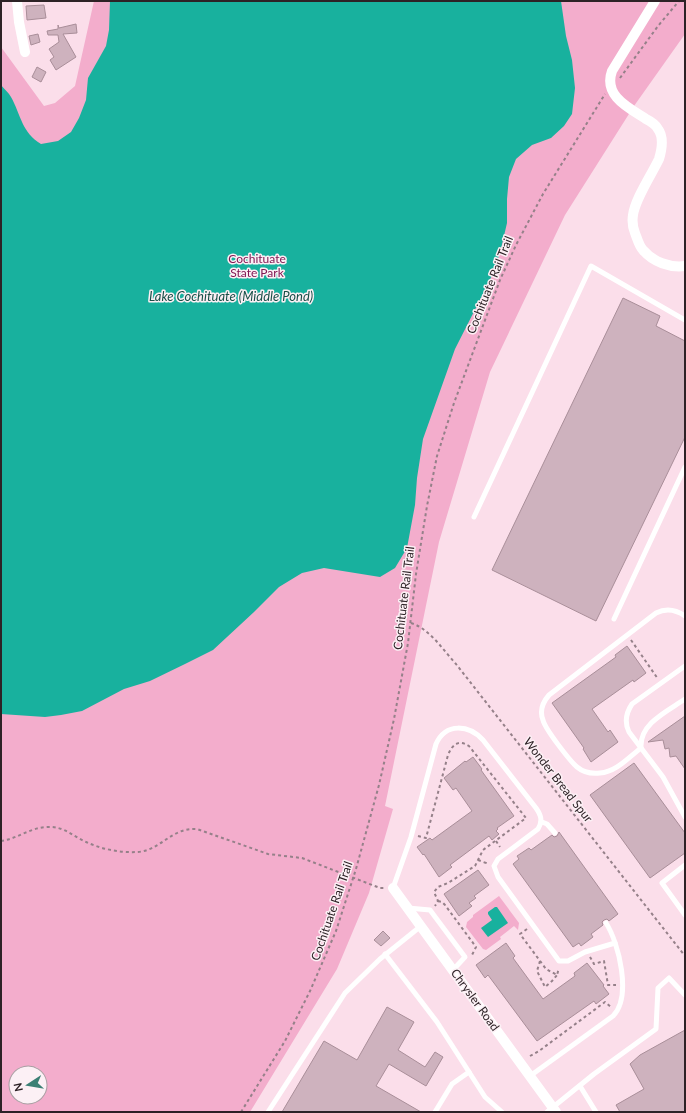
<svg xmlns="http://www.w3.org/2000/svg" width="686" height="1113" font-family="Lato,sans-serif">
<rect width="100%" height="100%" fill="#fbdeea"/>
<!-- green -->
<g fill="#f3adcc" fill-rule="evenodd">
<path d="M94 1H685V34L634 106 565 215 490 372 439 542 385 806 393 809 369 893 337 969 250 1112H1V47L44 106 55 103 75 86ZM16 1073H40V1097H16Z"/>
<path d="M499 896 519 923 518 930 514 926 500 937 501 939 486 950 483 949 466 927 467 922 473 917V915Z"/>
</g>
<!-- water -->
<g fill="#18b19e">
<path d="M110 1H561L566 36 572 60 575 88 572 114 564 126 551 138 532 145 516 159 509 177 507 199V223L500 253 490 280 455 349 423 439 417 478 415 505 407 548 395 568 380 577 324 568 302 573 279 587 254 612 213 650 185 664 150 681 124 689 82 711 61 715 45 717 1 714V85C4 89 9 93 11 97 21 115 22 133 41 144L58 141 71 132 79 118 86 100 88 78 106 46 109 30Z"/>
<path d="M495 907H497L508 923 488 937 481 928 492 920 488 914V912Z"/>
</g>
<!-- building -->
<g fill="#ceb2be" stroke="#a98e99">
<path d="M44 5 46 18 27 20 26 6Z"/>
<path d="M76 24 77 33 63 34 76 57 56 70 50 60 54 57 49 49 59 42 58 35H48L47 31 58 29V25L59 28Z"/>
<path d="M38 34 40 42 31 45 29 36Z"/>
<path d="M37 67 46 72 41 82 32 77Z"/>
<path d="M623 298 660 316 656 326 685 341V437L596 621 492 570Z"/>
<path d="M627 646 646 673 634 682 633 680 592 709 608 732 610 730 618 742 591 762 583 749 584 748 552 703 616 657 615 655Z"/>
<path d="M685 716V769L676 756 670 757 669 748 665 749 663 740 648 742Z"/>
<path d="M473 757 482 769 481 770 514 816 497 828 498 829 496 831 499 834 492 840 489 836 450 865 452 867 439 877 424 854 423 855 417 847 430 838 432 840 472 811 456 788 453 790 444 778 465 761 466 762Z"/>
<path d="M634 763 685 833V853L650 878 590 795Z"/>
<path d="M559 832 618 914 609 921 607 919 604 920 602 922 603 925 591 934 593 937 581 946 579 943 573 947 513 864 519 859 517 856 529 848 531 850 552 835 554 837 557 836Z"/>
<path d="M478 870 489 885 474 896 476 898 469 903 472 906 459 916 444 894Z"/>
<path d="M383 931 390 938 381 946 374 940Z"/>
<path d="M506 943 515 956 513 958 543 999 575 976 574 973 587 963 604 985 603 986 609 994 596 1004 594 1001 537 1041 488 975 485 978 476 965Z"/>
<path d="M387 1007 414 1022 398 1050 425 1067 435 1052 443 1057 426 1086 389 1064 376 1086 421 1112H282L324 1041 357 1060Z"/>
<path d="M685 1030V1112H620L616 1105 644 1089 630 1064 640 1055Z"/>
</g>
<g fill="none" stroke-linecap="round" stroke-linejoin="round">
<!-- path -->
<g stroke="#958089" stroke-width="2" stroke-dasharray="3 3" stroke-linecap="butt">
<path d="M620 78 658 26 679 1"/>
<path d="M411 623C430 629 443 650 456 664L685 956"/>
<path d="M631 640 658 679"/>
<path d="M418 836 426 838 448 755C452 745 458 739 469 746L526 818 483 850 475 866 448 883 438 887 434 892 438 901 435 906"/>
<path d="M1 841C17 839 31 827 48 827 62 826 72 835 84 841 100 849 120 853 138 852 161 850 172 827 197 829L268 854 302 858 380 888H384"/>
<path d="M496 841 500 847"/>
<path d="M478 860 486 863V865"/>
<path d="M438 901 442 902 445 905 476 947 472 955"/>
<path d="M527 929 520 934 546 969 557 975 559 968"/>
<path d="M590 957 594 964 604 961 608 985H616"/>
<path d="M540 961 537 971 545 987 552 981 557 975"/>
<path d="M530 1056 539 1051 605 1002 611 1007"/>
<path d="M241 1112 285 1041 310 991 336 931 356 869 379 785 394 719 408 643 416 574 427 506 437 456 454 403 500 280 516 245 543 194 605 94"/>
</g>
<!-- lane -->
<g stroke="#fff" stroke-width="5">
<path d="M474 517 591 266 685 320"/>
<path d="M614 619 685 467"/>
<path d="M685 666 632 704C626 713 624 722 629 732L663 777 685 817"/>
<path d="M641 747C640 723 668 711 685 699"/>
<path d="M641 748C629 757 616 772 600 773 592 774 583 772 577 767 570 761 545 729 543 720 539 710 543 702 549 695L656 613C666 608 675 609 685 616"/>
<path d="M542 822 547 824 555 833"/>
<path d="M685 865 662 883 685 915"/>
<path d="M393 888 411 837 436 744C446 722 469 725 483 740L536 808C541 815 543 821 538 829L498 859 494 866 498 877 559 961H568L585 952 615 943"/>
<path d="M408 908 430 910 465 957 453 970"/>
<path d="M385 954 437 1022 485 1097 502 1112"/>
<path d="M530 1076 613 1016C632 997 619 943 606 923"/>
<path d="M580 1086 596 1112"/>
<path d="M268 1112 345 993 380 959 421 926"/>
<path d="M435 1112 452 1084 469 1072"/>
<path d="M547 1112 594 1074 656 1029 658 988 669 978 685 995"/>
</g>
<!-- street -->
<g stroke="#fff" stroke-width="10">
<path d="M17 1 19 22 25 52"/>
<path d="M655 1 612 71C603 96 629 108 646 119 650 121 656 125 658 129 664 137 662 149 659 159 652 174 635 199 633 215 632 221 633 228 635 233 637 238 639 246 643 250 653 262 670 268 685 266"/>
<path d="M393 888 556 1112"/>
</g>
</g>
<g text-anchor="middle" stroke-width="3" stroke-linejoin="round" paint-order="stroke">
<!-- park labels -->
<g font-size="12" fill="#811853" stroke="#fcf0f5">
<text x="257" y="263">Cochituate<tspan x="257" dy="14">State Park</tspan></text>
</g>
<!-- street labels -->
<g font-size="12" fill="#2d2226" stroke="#fcf0f5">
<text transform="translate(490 285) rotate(-68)" y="4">Cochituate Rail Trail</text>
<text transform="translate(404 598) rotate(-83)" y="4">Cochituate Rail Trail</text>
<text transform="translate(558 780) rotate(52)" y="4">Wonder Bread Spur</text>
<text transform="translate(332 911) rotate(-71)" y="4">Cochituate Rail Trail</text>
<text transform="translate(475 1000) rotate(54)" y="4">Chrysler Road</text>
</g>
<!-- water labels -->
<g font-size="13" font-style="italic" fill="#174f47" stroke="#fcf0f5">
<text x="231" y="301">Lake Cochituate (Middle Pond)</text>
</g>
</g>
<!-- border -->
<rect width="686" height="1113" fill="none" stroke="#2d2226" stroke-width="4"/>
<!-- north arrow -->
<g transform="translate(28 1085) rotate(258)"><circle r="19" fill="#fcf0f5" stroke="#a99ea2"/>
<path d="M0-3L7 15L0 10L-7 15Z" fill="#3b7f74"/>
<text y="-6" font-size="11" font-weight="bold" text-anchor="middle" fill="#2d2226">N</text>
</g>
</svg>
